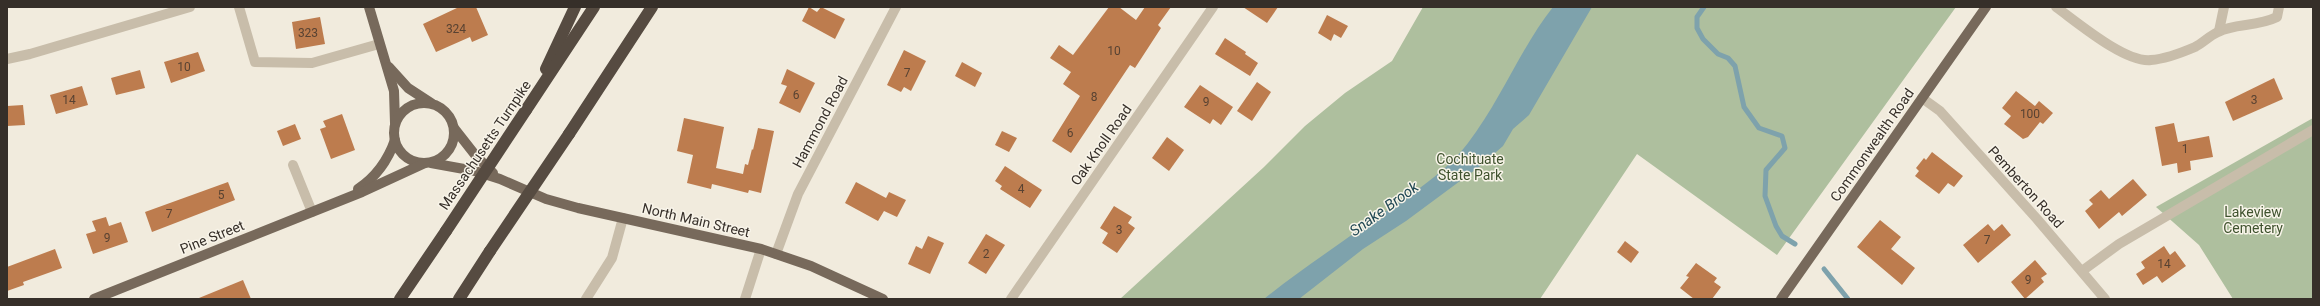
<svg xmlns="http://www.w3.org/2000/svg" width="2320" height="306" font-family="Roboto,sans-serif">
<rect width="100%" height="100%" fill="#f1ebdd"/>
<!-- green -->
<g fill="#aebf9e">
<path d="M1423 7H1956L1777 255 1637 154 1540 299H1120L1264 167 1305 126 1345 93 1392 61Z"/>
<path d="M2313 118V299H2233L2199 245 2156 207Z"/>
</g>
<!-- water -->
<path fill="#7ea2ac" d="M1553 7H1592L1529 115 1513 129 1503 146 1479 167 1406 221 1363 249 1299 299H1264C1297 272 1333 249 1367 224 1402 200 1442 177 1468 143 1501 100 1520 49 1553 7Z"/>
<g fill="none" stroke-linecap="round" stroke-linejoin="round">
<!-- stream -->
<g stroke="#7ea2ac" stroke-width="5">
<path d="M1704 7 1697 17V28L1703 39 1718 54 1728 58 1735 66 1744 107 1759 128 1782 136 1785 148 1766 170 1765 196 1776 226 1782 236 1795 244"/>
<path d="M1824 269 1848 299"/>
</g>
</g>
<!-- building -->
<g fill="#bd7c4e">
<path d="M459 7H476L488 35 472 42 470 37 436 52 423 24Z"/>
<path d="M809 7 817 12 821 7 845 19 835 39 802 21Z"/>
<path d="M1109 7H1119L1136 20 1145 7H1171L1158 25 1161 28 1135 68 1130 65 1071 153 1052 141 1080 96 1063 84 1071 72 1050 58 1059 45 1073 55Z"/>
<path d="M1243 7H1278L1267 23Z"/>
<path d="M1327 15 1348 26 1341 38 1334 34 1331 41 1318 33Z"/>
<path d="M320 17 325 44 296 49 292 22Z"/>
<path d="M1225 38 1246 52 1245 54 1258 63 1250 76 1215 54Z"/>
<path d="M904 50 926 61 911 91 904 87 901 92 887 85Z"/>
<path d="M198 52 205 71 171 83 164 62Z"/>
<path d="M962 62 982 73 975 87 955 76Z"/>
<path d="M787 69 815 83 800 113 779 103 787 86 781 84Z"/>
<path d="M140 70 145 88 116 95 111 78Z"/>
<path d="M2274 78 2283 99 2233 121 2225 102Z"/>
<path d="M1257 82 1271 92 1252 121 1237 111Z"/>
<path d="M1200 85 1233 107 1221 125 1213 119 1210 124 1184 107Z"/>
<path d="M82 86 88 105 56 114 50 95Z"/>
<path d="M2016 91 2035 106 2039 101 2053 113 2043 124 2040 122 2028 137 2023 139 2004 124 2011 116 2002 108Z"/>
<path d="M23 105 25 125 7 126V106Z"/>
<path d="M342 114 355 150 331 159 320 129 326 127 323 121Z"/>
<path d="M684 118 724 127 716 168 743 174 745 164 748 165 752 149 753 150 758 128 774 131 761 193 749 190 748 193 712 184 711 189 687 183 693 155 677 151Z"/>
<path d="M2174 123 2178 142 2209 136 2213 157 2190 161 2191 170 2178 173 2177 163 2162 166 2155 127Z"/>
<path d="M295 124 301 139 283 146 277 131Z"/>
<path d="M1002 131 1017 138 1009 152 995 145Z"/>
<path d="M1167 137 1184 150 1169 171 1152 158Z"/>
<path d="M1932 152 1963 176 1954 187 1948 183 1939 194 1915 176 1919 171 1916 168 1924 158 1926 160Z"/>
<path d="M1005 166 1042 190 1030 208 1000 189 1002 186 995 181Z"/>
<path d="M2133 179 2147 195 2122 216 2119 212 2099 229 2085 211 2093 204 2089 200 2101 190 2109 199Z"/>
<path d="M228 182 235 200 152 232 145 212Z"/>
<path d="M856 182 886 198 889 192 906 200 897 217 884 211 878 221 845 203Z"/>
<path d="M1114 206 1132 217 1128 223 1135 228 1117 253 1102 243 1108 233 1100 228Z"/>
<path d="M106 217 109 226 121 222 128 242 93 254 86 234 96 231 92 221Z"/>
<path d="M1880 220 1901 237 1891 249 1915 268 1902 285 1857 247Z"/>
<path d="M1988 224 1994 231 2002 224 2011 235 1978 263 1963 245Z"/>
<path d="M986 234 1005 245 986 274 968 263Z"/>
<path d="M928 236 944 243 930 274 908 264 916 246 922 249Z"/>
<path d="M1625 241 1639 252 1631 263 1617 252Z"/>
<path d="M2164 246 2170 255 2175 251 2186 266 2162 283 2157 276 2143 285 2136 274 2145 268 2141 262Z"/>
<path d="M55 249 62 268 23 282 24 285 7 291V267Z"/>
<path d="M2035 260 2047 274 2041 278 2044 282 2025 299 2011 282Z"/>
<path d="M1696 263 1717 278 1714 282 1721 287 1712 299H1694L1680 288 1689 277 1686 276Z"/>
<path d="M243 280 251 299H199V298Z"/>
</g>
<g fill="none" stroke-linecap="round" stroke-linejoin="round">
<!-- minor -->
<g stroke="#c8bdaa" stroke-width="10">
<path d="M239 7 255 62 312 63 379 44"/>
<path d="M2056 7C2077 22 2125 63 2151 60 2165 59 2181 53 2195 47 2203 43 2209 36 2218 32 2235 23 2257 27 2277 17L2279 7"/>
<path d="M2219 31 2224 7"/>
<path d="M7 59 30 54 190 7"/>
<path d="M1922 98 1940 111 2037 219 2105 299"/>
<path d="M293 165 312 212"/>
<path d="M776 254 798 194 896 7"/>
<path d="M2082 271 2119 244 2313 130"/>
<path d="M586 299 612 258 623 218"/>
<path d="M745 299 761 249"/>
<path d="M1011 299 1213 7"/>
</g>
<!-- major -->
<g stroke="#77695b" stroke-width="10">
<path d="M369 7 394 91 395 123"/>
<path d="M389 67 408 88 431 103"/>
<circle cx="424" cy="133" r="30"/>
<path d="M454 128 476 156 493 173"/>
<path d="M431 163 475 171 500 179 546 199 578 208 761 249 811 266 883 299"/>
<path d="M358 189C376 177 388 160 395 140"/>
<path d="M94 299 362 192 425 163"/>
<path d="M1781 299 1986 7"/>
</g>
<!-- highway -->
<g stroke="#564b41" stroke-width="12">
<path d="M546 69 575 7"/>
<path d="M526 110 594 7"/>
<path d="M569 134 652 7"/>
<path d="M400 299 446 231"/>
<path d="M459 299 490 251"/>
</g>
<!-- highway-bridge -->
<g stroke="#564b41" stroke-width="12">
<path d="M446 231 526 110"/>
<path d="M490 251 569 134"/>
</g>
</g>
<g text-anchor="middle" stroke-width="3" stroke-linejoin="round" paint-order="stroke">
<!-- number labels -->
<g font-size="12" fill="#584232">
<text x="456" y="33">324</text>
<text x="308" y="37">323</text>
<text x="1114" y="55">10</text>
<text x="184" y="71">10</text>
<text x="907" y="77">7</text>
<text x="796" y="99">6</text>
<text x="1094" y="101">8</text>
<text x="69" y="104">14</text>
<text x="2254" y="104">3</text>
<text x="1206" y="106">9</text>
<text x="2030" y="118">100</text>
<text x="1070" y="137">6</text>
<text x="2185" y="153">1</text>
<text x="1021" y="193">4</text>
<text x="221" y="199">5</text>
<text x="169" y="218">7</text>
<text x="1119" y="234">3</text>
<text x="107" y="242">9</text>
<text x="1987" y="244">7</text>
<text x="986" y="258">2</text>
<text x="2164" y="268">14</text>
<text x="2028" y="284">9</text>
</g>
<!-- street labels -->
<g font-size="14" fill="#362f29" stroke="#f8f4e9">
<text transform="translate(820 122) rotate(-62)" y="5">Hammond Road</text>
<text transform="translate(485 145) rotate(-56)" y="5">Massachusetts Turnpike</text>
<text transform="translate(1101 145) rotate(-55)" y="5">Oak Knoll Road</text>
<text transform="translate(1872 145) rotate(-55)" y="5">Commonwealth Road</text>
<text transform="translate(2026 187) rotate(48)" y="5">Pemberton Road</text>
<text transform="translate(696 220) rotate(13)" y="5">North Main Street</text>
<text transform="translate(212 237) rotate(-22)" y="5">Pine Street</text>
</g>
<!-- park labels -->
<g font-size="14" fill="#3f522e" stroke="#f8f4e9">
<text x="1470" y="164">Cochituate<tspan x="1470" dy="16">State Park</tspan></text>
<text x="2253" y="217">Lakeview<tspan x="2253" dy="16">Cemetery</tspan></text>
</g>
<!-- water labels -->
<g font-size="15" font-style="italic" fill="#214854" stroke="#f8f4e9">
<text transform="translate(1384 209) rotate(-36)" y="5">Snake Brook</text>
</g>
</g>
<!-- border -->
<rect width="2320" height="306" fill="none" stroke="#362f29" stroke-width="16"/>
</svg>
